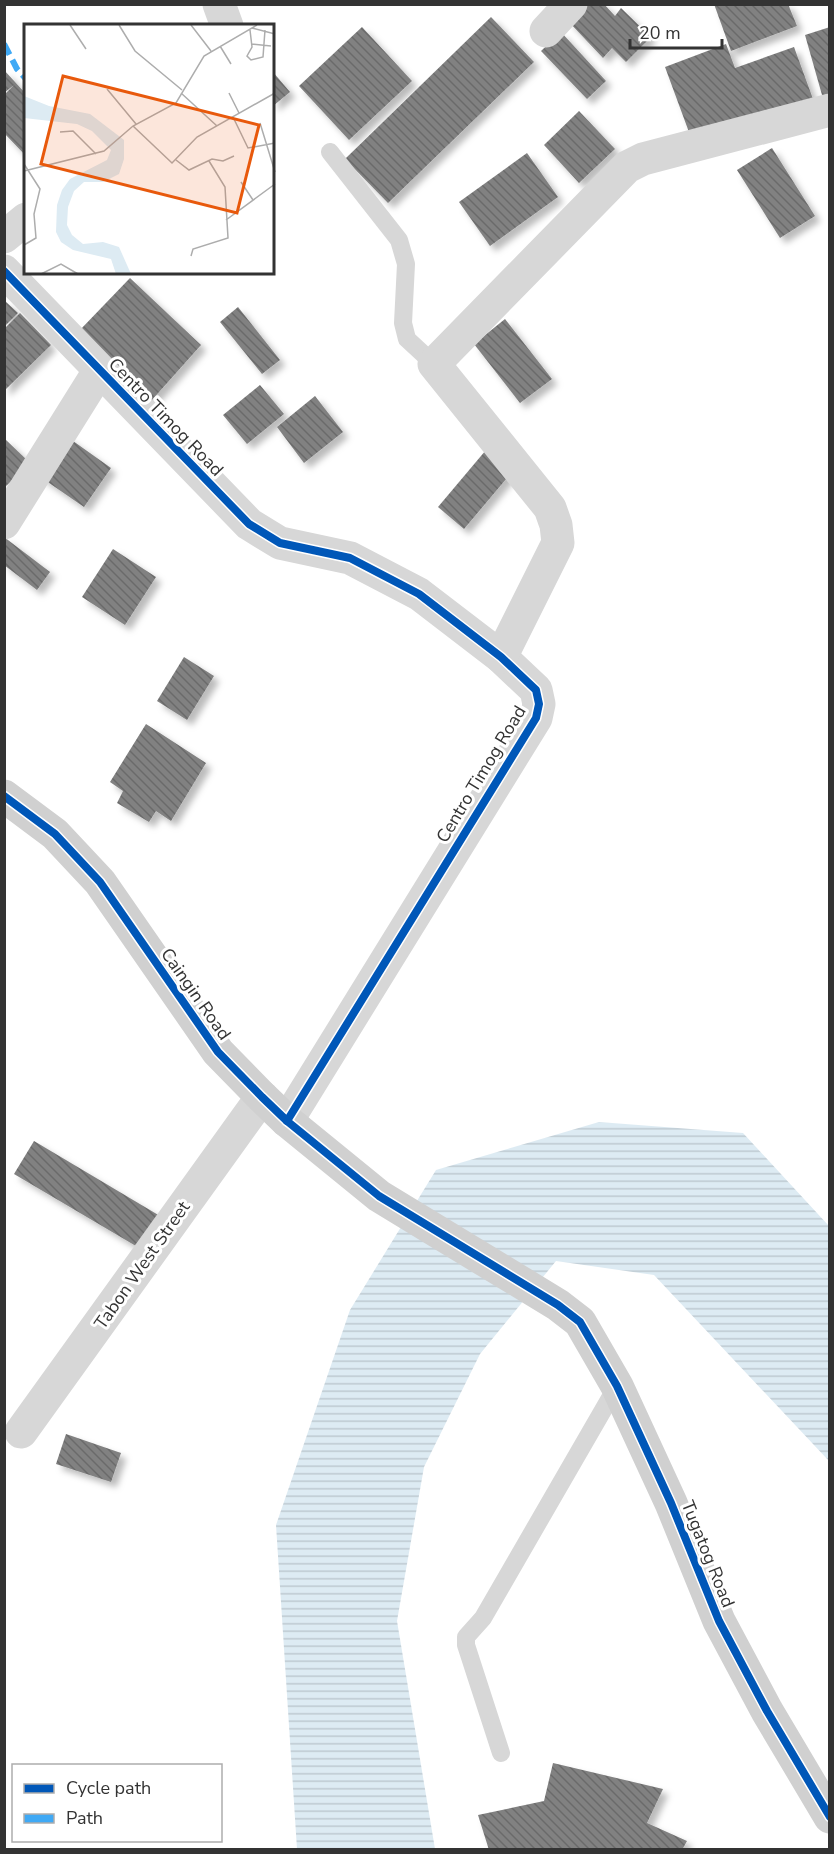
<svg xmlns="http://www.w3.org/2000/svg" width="834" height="1854" font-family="'Nunito Sans',sans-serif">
<defs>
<pattern id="water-rules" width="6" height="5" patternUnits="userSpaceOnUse" patternTransform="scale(1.5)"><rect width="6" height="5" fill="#ddebf3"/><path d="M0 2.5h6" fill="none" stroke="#becad1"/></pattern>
<pattern id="building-back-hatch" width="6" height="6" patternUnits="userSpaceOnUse" patternTransform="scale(1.5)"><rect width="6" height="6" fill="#818181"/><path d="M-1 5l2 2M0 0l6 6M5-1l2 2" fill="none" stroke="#6a6a6a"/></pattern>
<filter id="shadow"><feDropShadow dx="5.5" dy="5.5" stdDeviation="3" flood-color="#0004"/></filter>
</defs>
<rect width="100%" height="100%" fill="#fff"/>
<!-- water -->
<path fill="url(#water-rules)" d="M599 1122 743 1133 829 1226V1461L654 1275 556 1261 480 1354 424 1467 397 1621 435 1849H297L276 1525 350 1310 436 1170Z"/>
<!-- building -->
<g fill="url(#building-back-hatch)" filter="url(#shadow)">
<path d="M585 4H604L615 16 621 8 651 37 626 62 612 48 603 58 568 21Z"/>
<path d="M714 4H788L797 26 731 51Z"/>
<path d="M491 17 534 62 388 203 345 159Z"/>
<path d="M362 27 412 81 349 140 299 86Z"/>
<path d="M830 27V100L824 102 805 35Z"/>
<path d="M561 32 606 81 587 99 541 51Z"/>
<path d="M726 44 735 68 794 47 813 99 693 143 665 67Z"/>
<path d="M4 70 26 94V156L4 133V95L14 85 4 93Z"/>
<path d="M273 72 290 92 273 106Z"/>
<path d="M579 111 615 149 579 183 544 145Z"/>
<path d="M772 148 815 216 780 238 737 170Z"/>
<path d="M527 153 558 197 490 246 459 202Z"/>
<path d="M130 278 201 345 151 401 79 331Z"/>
<path d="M4 300 18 313 4 327Z"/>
<path d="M238 307 280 360 262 374 220 322Z"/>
<path d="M20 313 51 345 4 391V329Z"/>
<path d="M505 319 552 379 520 403 474 344Z"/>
<path d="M260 385 284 414 247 444 223 415Z"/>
<path d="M315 396 343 432 304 463 277 427Z"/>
<path d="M66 436 111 468 84 507 39 476Z"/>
<path d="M4 438 30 463 4 488Z"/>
<path d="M486 450 512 472 464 529 438 507Z"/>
<path d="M4 537 50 572 37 590 4 565Z"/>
<path d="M113 549 156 577 125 625 82 597Z"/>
<path d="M184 657 214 676 187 720 157 701Z"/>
<path d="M146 724 206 763 171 821 156 811 149 822 117 803 123 791 110 782Z"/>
<path d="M34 1141 160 1216 141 1249 14 1174Z"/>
<path d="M66 1434 121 1453 111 1482 56 1464Z"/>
<path d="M553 1763 663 1789 647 1823 687 1841 682 1850H489L478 1815 544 1801Z"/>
</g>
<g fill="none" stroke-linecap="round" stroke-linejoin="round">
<!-- lane -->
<g stroke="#d7d7d7" stroke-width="18">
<path d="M330 152 399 240 406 264 403 323 407 339 434 364"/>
<path d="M501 1753 466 1645V1637L483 1618 617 1386"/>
</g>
<!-- street -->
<g stroke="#d7d7d7" stroke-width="33">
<path d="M219 4 227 26"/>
<path d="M546 31 571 4"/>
<path d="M4 237 26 219"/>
<path d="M4 271 249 524 280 543 350 558 419 594 501 657 536 690 539 704 536 718 287 1121"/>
<path d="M4 523 99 371"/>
<path d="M501 657 558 543 556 525 550 508 434 364 627 167 643 159 830 110"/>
<path d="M21 1432 262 1097"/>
</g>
<!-- secondary -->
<path stroke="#d0d0d0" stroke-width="33" d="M4 796 55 834 100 882 218 1052 262 1097 287 1121 379 1196 558 1305 580 1322 617 1386 671 1503 719 1621 767 1711 830 1817"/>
<!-- quiet -->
<path stroke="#3fa9f5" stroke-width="6" stroke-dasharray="12 6" stroke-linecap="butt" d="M4 44 17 69 26 79"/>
<defs>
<g id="cycleway">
<path d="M4 271 249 524 280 543 350 558 419 594 501 657 536 690 539 704 536 718 287 1121"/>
<path d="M4 796 55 834 100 882 218 1052 262 1097 287 1121 379 1196 558 1305 580 1322 617 1386 671 1503 719 1621 767 1711 830 1817"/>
</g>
</defs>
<!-- cycleway casing -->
<use href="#cycleway" stroke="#fff" stroke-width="11"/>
<!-- cycleway -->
<use href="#cycleway" stroke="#0057b8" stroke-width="8"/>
</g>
<g text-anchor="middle" stroke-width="6" stroke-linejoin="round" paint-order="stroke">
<!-- street labels -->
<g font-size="18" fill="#333" stroke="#fff">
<text transform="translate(166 417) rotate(46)" y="6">Centro Timog Road</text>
<text transform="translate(481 774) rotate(-59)" y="6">Centro Timog Road</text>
<text transform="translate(196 994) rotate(55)" y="6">Caingin Road</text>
<text transform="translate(142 1265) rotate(-55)" y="6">Tabon West Street</text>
<text transform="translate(708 1554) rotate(68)" y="6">Tugatog Road</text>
</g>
</g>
<!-- overview -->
<g transform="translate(24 24)">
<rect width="250" height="250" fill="#fff"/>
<path d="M0 72 25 82 66 90 100 116V135L95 150 79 158H60L50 167 44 183 43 201 48 211 59 220 79 218 95 223 107 250H92L87 235 49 226 37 218 32 208 33 181 38 166 46 155 83 136 87 126 68 107 53 100 0 94Z" fill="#ddebf3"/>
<path fill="none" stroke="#adadad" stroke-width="1.5" d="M46 1 62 25M95 1 111 27 158 66M167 1 187 27M228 4 251 10M226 6 228 23 223 32 227 36 239 33 241 6M228 20 247 22M196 22 207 40M83 65 112 100M157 69 193 102M205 69 215 89M209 93 224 124 251 119M236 99 251 148M109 102 148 139 173 113 251 69M36 108 49 107 72 130M152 136 165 146 188 135 199 137 210 132M0 140 16 165 10 190 12 214 0 221M0 147 80 127 109 102 152 79 180 32 233 1M217 158 229 176M202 196 251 160M167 232 169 225 204 214 201 163 185 137M17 250 37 240 54 250"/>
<path fill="#e8590c" fill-opacity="0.15" stroke="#e8590c" stroke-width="3" d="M39 52 235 101 213 189 17 140Z"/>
<rect width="250" height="250" fill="none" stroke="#333" stroke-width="3"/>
</g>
<!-- border -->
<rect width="834" height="1854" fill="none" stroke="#333333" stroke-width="12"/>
<!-- legend -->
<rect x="12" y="1764" width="210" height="78" fill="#ffffff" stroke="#adadad" stroke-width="1.5"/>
<rect x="24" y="1784" width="30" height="9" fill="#0057b8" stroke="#adadad" stroke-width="1.5"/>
<text x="66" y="1794" font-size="18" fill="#333333">Cycle path</text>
<rect x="24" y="1814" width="30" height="9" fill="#3fa9f5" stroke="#adadad" stroke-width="1.5"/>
<text x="66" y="1824" font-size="18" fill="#333333">Path</text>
<!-- scale -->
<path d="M630 39v9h92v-9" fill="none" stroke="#333333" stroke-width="3"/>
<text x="639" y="39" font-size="18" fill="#333333" stroke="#ffffff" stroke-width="4.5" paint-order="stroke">20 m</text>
</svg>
